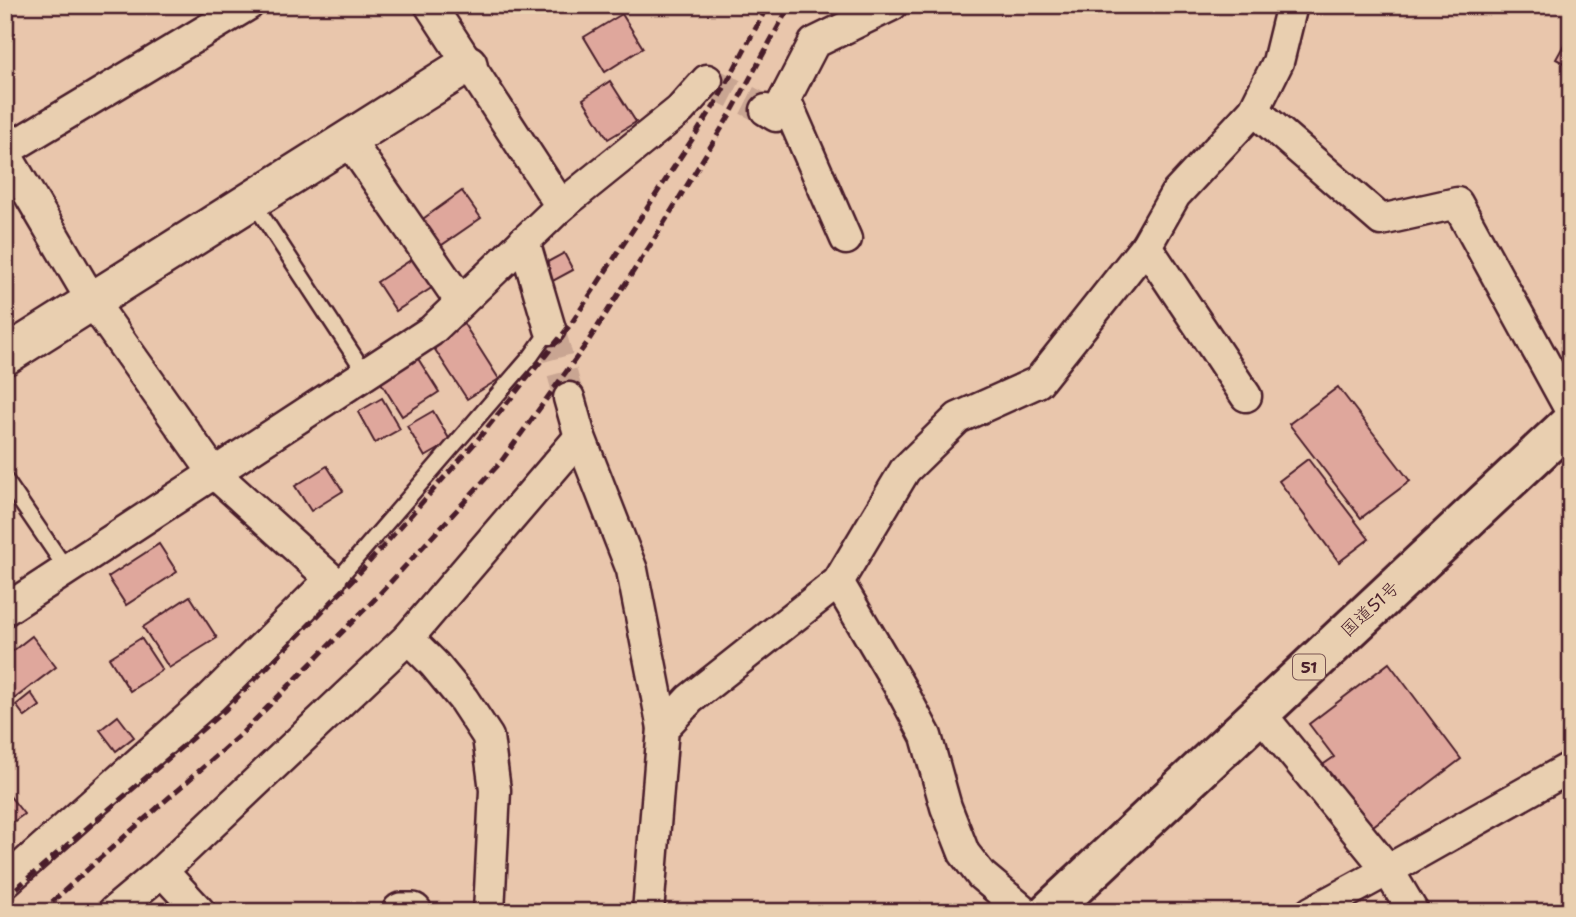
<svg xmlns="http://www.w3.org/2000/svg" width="1576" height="917" font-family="'Shantell Sans','Klee One',sans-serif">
<rect width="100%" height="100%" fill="#e9c6ac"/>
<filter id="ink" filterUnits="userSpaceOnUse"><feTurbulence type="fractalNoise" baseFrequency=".0143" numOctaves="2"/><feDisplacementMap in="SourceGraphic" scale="14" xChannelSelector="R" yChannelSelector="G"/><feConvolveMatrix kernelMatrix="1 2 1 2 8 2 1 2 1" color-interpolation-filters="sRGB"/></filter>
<g filter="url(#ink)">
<!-- building -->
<g fill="#dfa79c" stroke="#4a1f2b" stroke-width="2">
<path d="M622 14 643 48 605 72 584 37Z"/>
<path d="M1571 32V67L1556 59Z"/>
<path d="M610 81 636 122 608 139 583 99Z"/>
<path d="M462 191 481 218 439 247 420 221Z"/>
<path d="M564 253 573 270 551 282 542 265Z"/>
<path d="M414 258 433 287 396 311 377 282Z"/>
<path d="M464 324 499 379 467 399 432 345Z"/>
<path d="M417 357 439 392 402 416 380 381Z"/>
<path d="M1338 387 1410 481 1361 518 1289 424Z"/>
<path d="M382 398 400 429 375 443 358 412Z"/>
<path d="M433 411 451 442 425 457 407 426Z"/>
<path d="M1308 459 1369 539 1339 562 1279 481Z"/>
<path d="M327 466 343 491 311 511 295 486Z"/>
<path d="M159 544 177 572 126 605 108 577Z"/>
<path d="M190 596 217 638 169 668 143 627Z"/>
<path d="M32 636 56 667 14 699 5 687V657Z"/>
<path d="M141 638 162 670 130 691 109 658Z"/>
<path d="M1389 663 1461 759 1369 829 1321 766 1334 757 1309 724Z"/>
<path d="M31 693 40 706 25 717 16 705Z"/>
<path d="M118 716 134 737 116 751 100 730Z"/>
<path d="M5 790 24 814 5 828Z"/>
</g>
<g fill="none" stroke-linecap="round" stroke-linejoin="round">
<!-- minor-tunnel -->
<g stroke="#c9a592" stroke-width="30" stroke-dasharray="30 15" stroke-linecap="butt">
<path d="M707 80 766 110"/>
<path d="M550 329 569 398"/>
</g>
<defs>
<g id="service">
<path d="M253 202 366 374"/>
<path d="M5 479 67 570"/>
<path d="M331 579 340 577 531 356 550 329"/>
</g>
<g id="minor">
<path d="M430 5 561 206"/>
<path d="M785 99 846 239"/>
<path d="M766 110 776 116 814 43 892 5"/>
<path d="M1254 110 1381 220 1457 203 1571 411"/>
<path d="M348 139 461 302"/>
<path d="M5 151 248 5"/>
<path d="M5 153 92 301 214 473 331 579 211 698 5 882"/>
<path d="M524 241 550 329"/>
<path d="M1146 246 1246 396"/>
<path d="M569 398 580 437 632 570 663 728"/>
<path d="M838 582 901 689 926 736 946 807 964 853 981 875 1025 912"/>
<path d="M5 610 431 331 561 206 680 110 707 80"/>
<path d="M408 638 434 664 463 699 488 737 495 790 489 912"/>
<path d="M1260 713 1388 870 1413 912"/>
<path d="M162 871 200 912"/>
<path d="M113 912 162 871 408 638 580 437"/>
<path d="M648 912 663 728 690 699 838 582 905 470 958 418 1038 382 1146 246 1175 195 1254 110 1278 62 1292 5"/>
<path d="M1311 912 1388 870 1571 767"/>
</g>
<g id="tertiary">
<path d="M5 356 468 64"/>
<path d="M401 912H413"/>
</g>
<path id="trunk" d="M1048 912 1571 422"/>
</defs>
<!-- service casing -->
<use href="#service" stroke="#4a1f2b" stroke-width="19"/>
<!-- minor casing -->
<use href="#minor" stroke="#4a1f2b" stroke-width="35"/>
<!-- tertiary casing -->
<use href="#tertiary" stroke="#4a1f2b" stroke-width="42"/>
<!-- trunk casing -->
<use href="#trunk" stroke="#4a1f2b" stroke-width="44"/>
<!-- service -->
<use href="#service" stroke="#e9cfb0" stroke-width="14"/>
<!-- minor -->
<use href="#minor" stroke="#e9cfb0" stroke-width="30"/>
<!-- tertiary -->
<use href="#tertiary" stroke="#e9cfb0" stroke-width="37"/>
<!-- trunk -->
<use href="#trunk" stroke="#e9cfb0" stroke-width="38"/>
<!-- rail -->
<g stroke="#4a1f2b" stroke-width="5" stroke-dasharray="10 5" stroke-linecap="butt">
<path d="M5 898 225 710 354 579 474 444 571 324 716 103 768 5"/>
<path d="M41 912 98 860 242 733 374 600 500 463 587 343 653 241 731 113 790 5"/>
</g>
</g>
</g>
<g text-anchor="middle" stroke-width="5" stroke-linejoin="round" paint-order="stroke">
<!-- shield labels -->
<rect fill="#e9cfb0" stroke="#7a5453" stroke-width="2" x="1293" y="654.5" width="32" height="25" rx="5"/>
<g font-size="16" font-weight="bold" fill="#4a1f2b">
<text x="1309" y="673">51</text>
</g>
<!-- street labels -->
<g font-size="18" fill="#4a1f2b" stroke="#e9cfb0">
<text transform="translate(1370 609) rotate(-43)" y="6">国道51号</text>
</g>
</g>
<!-- margin -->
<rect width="1576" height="917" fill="none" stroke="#e9cfb0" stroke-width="28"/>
<rect x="14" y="14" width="1548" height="889" fill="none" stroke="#4a1f2b" stroke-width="2.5" filter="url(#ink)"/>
</svg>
